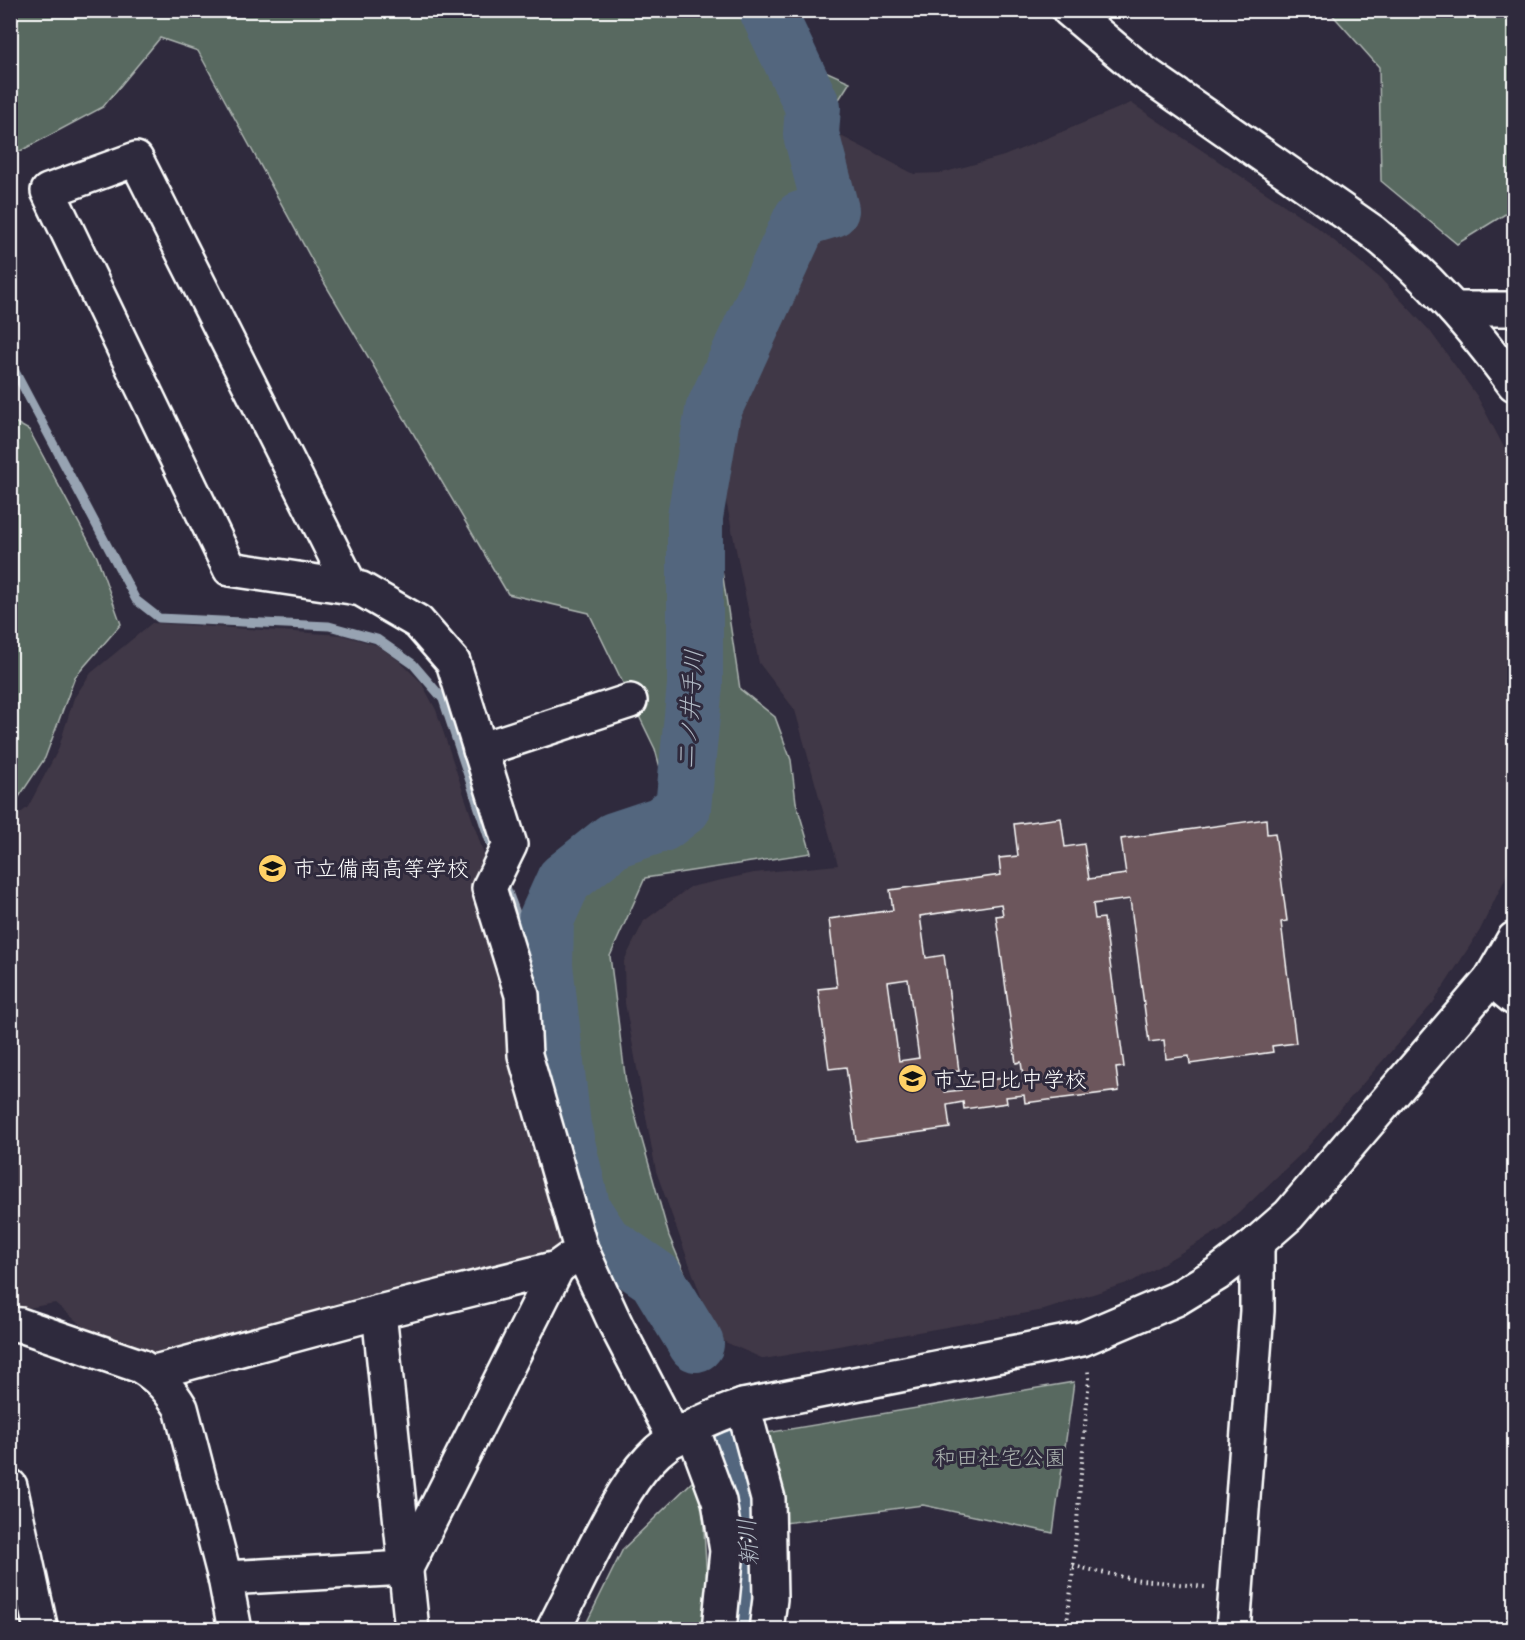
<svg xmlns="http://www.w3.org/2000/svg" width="1525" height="1640" font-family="'Shantell Sans','Klee One',sans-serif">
<rect width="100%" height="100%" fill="#2f2a3d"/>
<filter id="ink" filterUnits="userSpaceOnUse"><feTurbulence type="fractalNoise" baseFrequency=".0167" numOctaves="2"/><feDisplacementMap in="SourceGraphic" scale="12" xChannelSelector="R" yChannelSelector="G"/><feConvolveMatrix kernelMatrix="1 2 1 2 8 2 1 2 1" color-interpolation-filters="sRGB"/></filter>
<g filter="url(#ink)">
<!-- built -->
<g fill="#413846">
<path d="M1131 103 1317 227 1380 278 1430 331 1477 396 1507 453 1514 472V860L1480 930 1433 1003 1304 1151 1223 1228 1133 1281 1044 1310 764 1359 716 1338 656 1171 625 1003 624 961 644 921 690 887 754 873 838 865 795 710 759 663 717 456 825 224 841 226V214L824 138 839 135 914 174 942 173 1004 156Z"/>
<path d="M152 623 341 635 377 645 398 660 421 682 436 710 485 858 473 891 512 998 521 1105 526 1129 544 1185 568 1239 562 1248 508 1269 359 1299 161 1353H141L85 1328 55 1303 28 1308 11 1304V821L28 807 58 750 74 698 91 673Z"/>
</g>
<!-- green -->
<g fill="#596961" stroke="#acb4b0" stroke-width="1.5">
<path d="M11 11H796L825 71 850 82 824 123 805 193 697 406 740 689 775 717 791 760 796 802 811 853 645 878 610 956 626 1083 669 1236 716 1347 688 1346 662 1308 644 1306 593 1200 557 963 571 895 616 856 677 831 655 749 589 613 508 594 325 284 198 51 160 38 103 107 11 156Z"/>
<path d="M1329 11H1514V219L1507 213 1457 244 1381 181 1379 67Z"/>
<path d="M11 420 29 430 97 557 121 624 75 677 45 758 11 809Z"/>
<path d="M1074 1382 1053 1533 923 1505 777 1524 760 1434Z"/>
<path d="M692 1482 702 1496 708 1598 701 1629 583 1630 623 1549Z"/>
</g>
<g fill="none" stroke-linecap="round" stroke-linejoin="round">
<!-- stream -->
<g stroke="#97a3b2" stroke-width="9">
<path d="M10 362 136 600 159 618 329 626 377 639 413 664 443 699 495 857"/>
<path d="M503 879 522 929 545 965"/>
</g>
<!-- river -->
<g stroke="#52667e" stroke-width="56">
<path d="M696 1344 656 1278 604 1242 583 1210 563 1126 545 965 546 920 564 880 614 840 662 824 683 808 695 685V517L713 411 801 219 831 210 811 134 813 107 767 10"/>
<path d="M735 1454 751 1535 750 1596 745 1630"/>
</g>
</g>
<!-- building -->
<path fill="#6c575b" stroke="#fff" stroke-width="1.5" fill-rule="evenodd" d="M1061 818 1065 847 1084 844 1089 879 1126 874 1121 839 1266 819 1267 834 1275 833 1287 921 1281 922 1296 1043 1272 1046 1273 1052 1190 1064 1189 1056 1166 1059 1164 1040 1149 1042 1130 899 1093 904 1095 919 1104 918 1124 1067 1116 1068 1119 1091 1025 1103 1024 1095 1006 1097 1007 1103 964 1109 963 1102 947 1105 950 1128 856 1141 846 1067 829 1069 818 989 837 987 829 919 893 910 890 890 1001 875 999 858 1018 856 1014 824ZM1001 904 1003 915 996 916 1016 1063 1021 1062 1024 1083 1004 1086 1003 1078 961 1084V1090L944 1092 942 1073 959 1071 944 955 926 958 920 916ZM908 979 919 1058 899 1061 888 982Z"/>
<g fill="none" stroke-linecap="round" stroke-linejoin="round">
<defs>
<g id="minor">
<path d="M1069 10 1139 69 1373 232C1430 278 1471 326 1514 384"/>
<path d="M1454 309H1514"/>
<path d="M351 587 136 159 48 191 230 569 351 587 361 589 418 622 453 662 510 845 489 888 522 995 525 1055 581 1249 616 1325 675 1439"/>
<path d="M480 750 630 701"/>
<path d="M1491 979 1514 998"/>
<path d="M379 1312 412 1630"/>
<path d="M10 1324 20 1325 140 1366C159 1377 170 1390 181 1408L225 1578 235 1630"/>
<path d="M151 1373 379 1312 557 1268 568 1260"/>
<path d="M743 1406 768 1499 770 1599 766 1630"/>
<path d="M692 1428 719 1501 727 1551 719 1630"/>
<path d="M10 1486 41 1630"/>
<path d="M225 1578 406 1568 557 1268"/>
<path d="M553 1630C568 1601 582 1572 597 1543 614 1511 631 1476 658 1451 683 1429 712 1416 743 1406L1082 1339 1176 1299 1217 1274 1257 1243 1289 1215 1491 979 1514 939"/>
<path d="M1233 1630 1257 1311V1243"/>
</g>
</defs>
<!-- minor casing -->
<use href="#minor" stroke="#fff" stroke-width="38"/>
<!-- path -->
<g stroke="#fff" stroke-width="4" stroke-dasharray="1.5 4.5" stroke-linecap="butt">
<path d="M1073 1566 1133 1579 1205 1587"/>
<path d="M1066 1630 1072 1581 1089 1378 1088 1370"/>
</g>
<!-- minor -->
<use href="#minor" stroke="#2f2a3d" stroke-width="33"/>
</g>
</g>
<!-- icons -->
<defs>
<symbol id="school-disc" viewBox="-11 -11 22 22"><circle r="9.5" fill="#ffd166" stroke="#2f2a3d"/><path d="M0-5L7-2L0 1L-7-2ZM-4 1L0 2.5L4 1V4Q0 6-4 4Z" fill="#111"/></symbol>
</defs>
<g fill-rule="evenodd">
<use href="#school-disc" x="256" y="852" width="33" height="33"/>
<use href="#school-disc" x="896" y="1062" width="33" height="33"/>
</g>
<g text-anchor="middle" stroke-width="6" stroke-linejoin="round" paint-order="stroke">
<!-- poi labels -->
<g font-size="22" fill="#fff" stroke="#2f2a3d" text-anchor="start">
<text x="293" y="876">市立備南高等学校</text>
<text x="933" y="1087">市立日比中学校</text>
</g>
<!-- park labels -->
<g font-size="22" fill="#acb4b0" stroke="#2f2a3d">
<text x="1000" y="1465">和田社宅公園</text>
</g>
<!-- water labels -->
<g font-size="24" font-style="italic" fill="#b1bac5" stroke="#2f2a3d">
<text transform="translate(690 709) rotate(-86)" y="8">二ノ井手川</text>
<text transform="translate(748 1542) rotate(-94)" y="8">新川</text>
</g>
</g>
<!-- margin -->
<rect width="1525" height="1640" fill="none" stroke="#2f2a3d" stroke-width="36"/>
<rect x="18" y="18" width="1489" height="1604" fill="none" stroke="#fff" stroke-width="2" filter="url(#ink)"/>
</svg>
